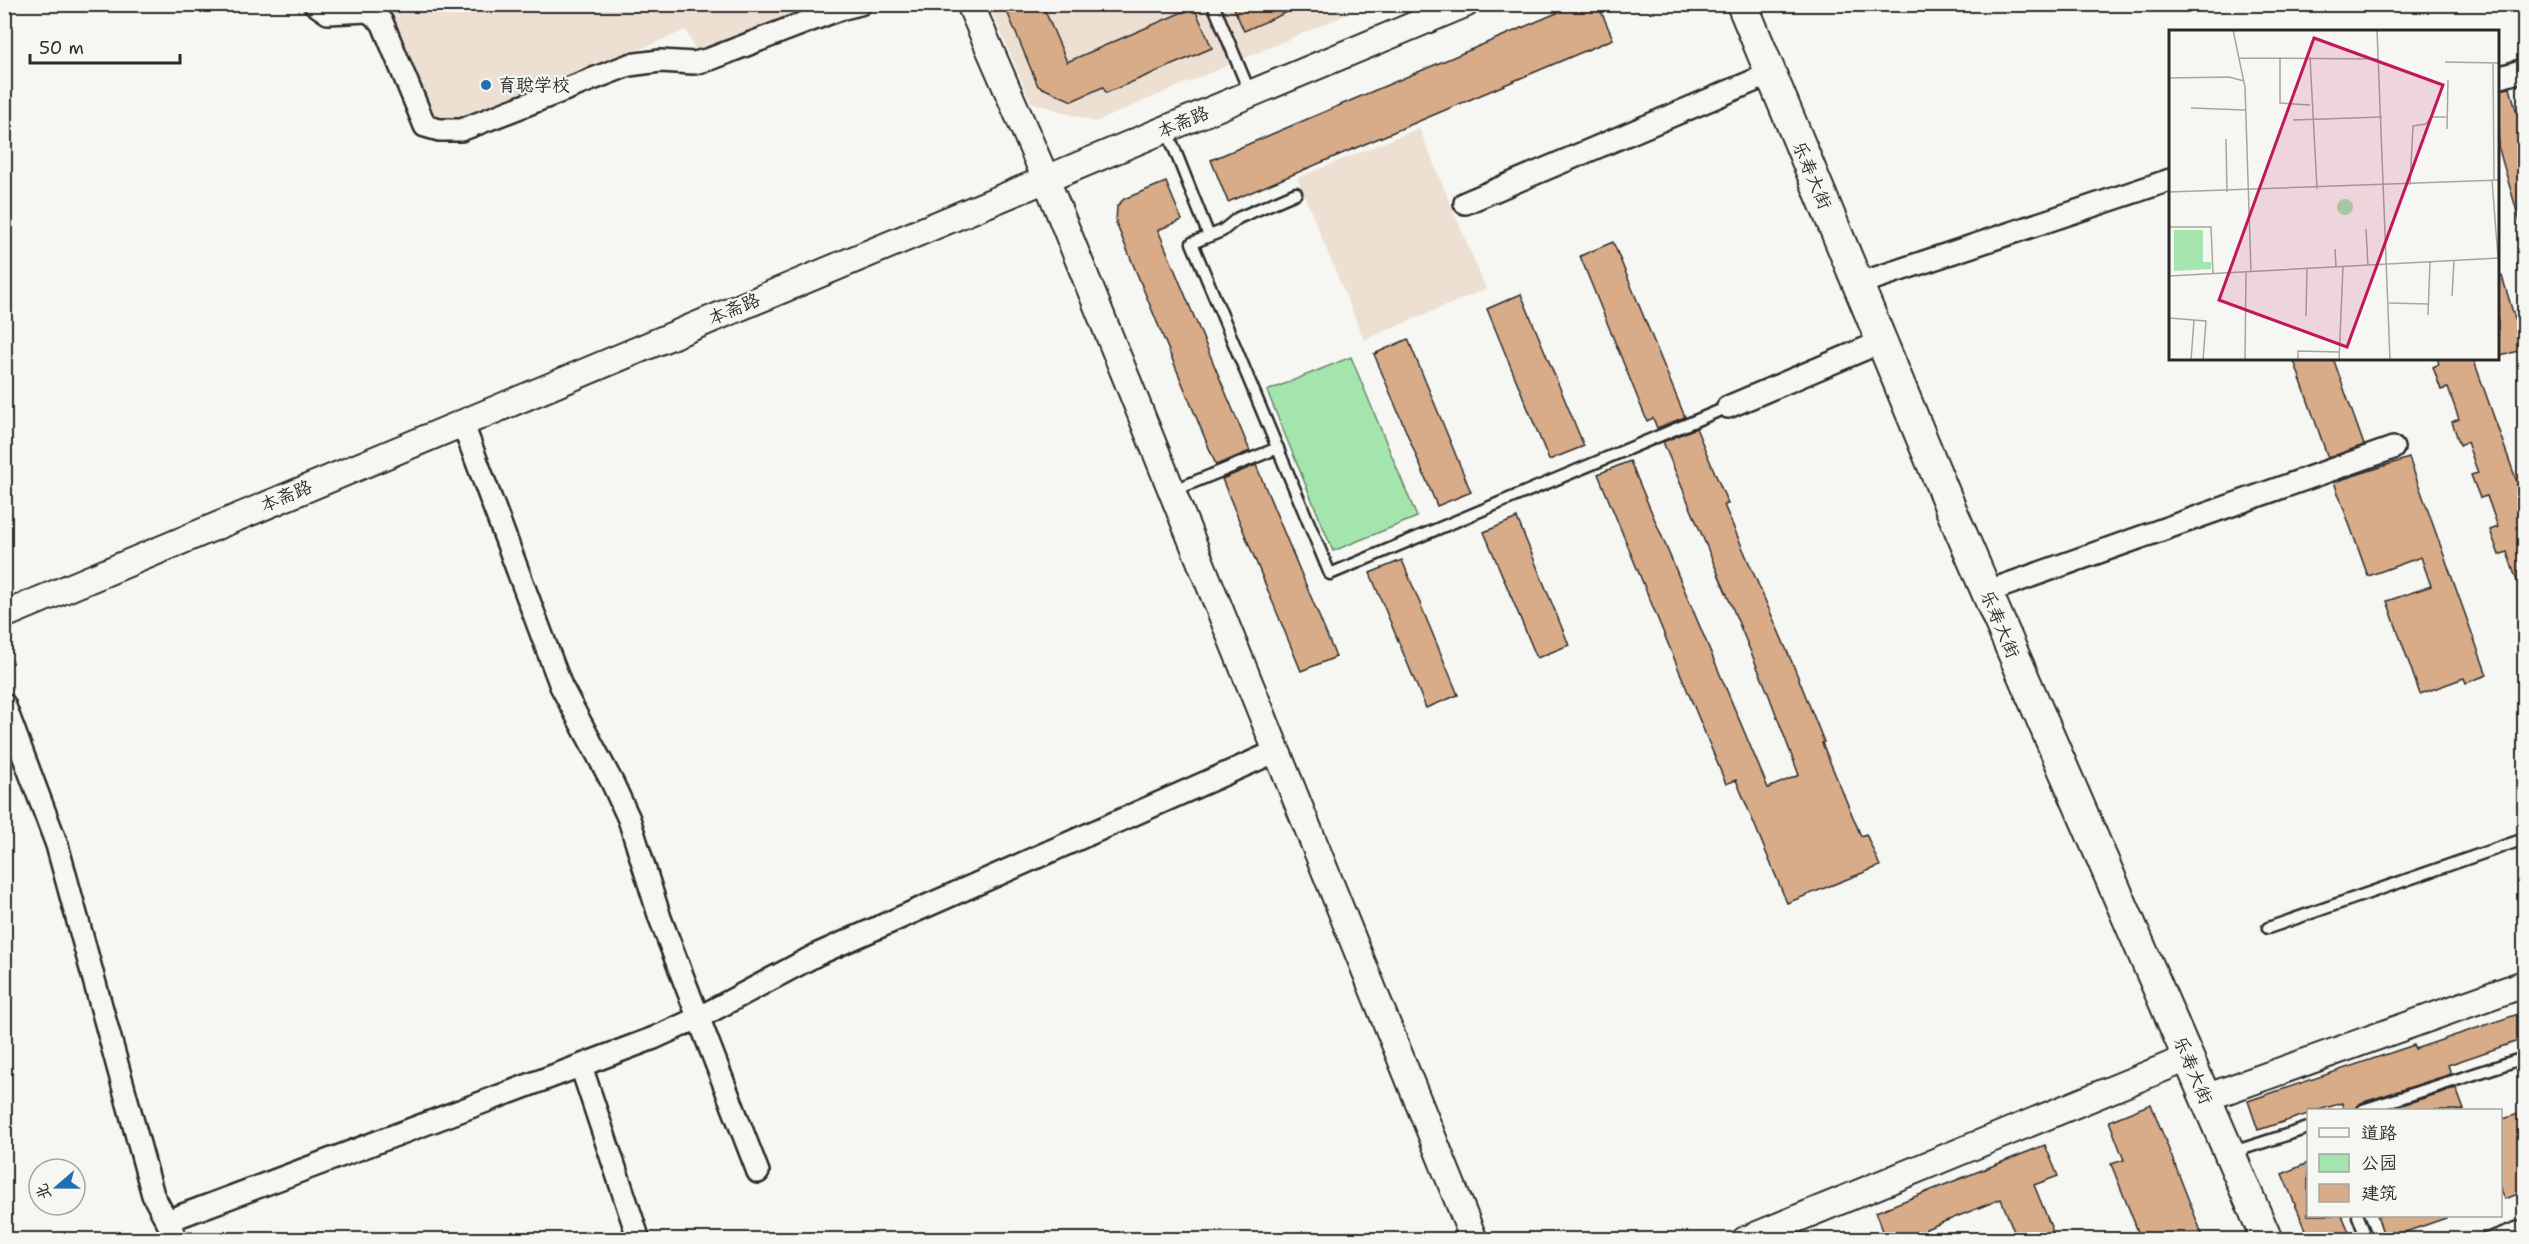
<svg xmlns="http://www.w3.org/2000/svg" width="2529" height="1244" font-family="'Shantell Sans','LXGW WenKai TC',sans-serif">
<rect width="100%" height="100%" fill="#f6f6f2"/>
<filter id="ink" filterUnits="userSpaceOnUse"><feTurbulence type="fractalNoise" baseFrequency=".0167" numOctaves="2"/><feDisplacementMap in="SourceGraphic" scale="12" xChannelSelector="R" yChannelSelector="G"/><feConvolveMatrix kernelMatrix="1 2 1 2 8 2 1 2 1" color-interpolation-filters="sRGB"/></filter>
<g filter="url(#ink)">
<!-- built -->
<g fill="#ede0d2">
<path d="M790 4 794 14 697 54 686 30 462 123 431 116 386 8 359 5Z"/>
<path d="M989 5H1369L1095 122 1031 102Z"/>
<path d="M1419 128 1486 289 1364 340 1297 178Z"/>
</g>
<!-- green -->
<path fill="#a4e5ad" stroke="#68886c" stroke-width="1.5" d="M1351 357 1417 517 1333 551 1267 391Z"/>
<!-- building -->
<g fill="#d8ac89" stroke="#2b2b2b" stroke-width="1.5">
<path d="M1030 4H1042L1067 62 1194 7 1212 48 1106 93 1103 87 1072 101 1038 86 1008 14Z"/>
<path d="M1232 4H1306L1244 31Z"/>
<path d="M1578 4H1598L1613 39 1228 202 1211 160Z"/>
<path d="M2510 88 2524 138V222H2520L2498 146V90Z"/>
<path d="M1166 182 1182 220 1158 230 1250 451 1216 465 1116 223 1117 206 1124 199Z"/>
<path d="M1613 242 1685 417 1657 428 1653 418 1647 421 1580 256Z"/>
<path d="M2498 276H2502L2524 349 2498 357Z"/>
<path d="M1521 294 1584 446 1549 460 1487 309Z"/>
<path d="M1408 339 1471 492 1437 506 1374 354Z"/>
<path d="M2293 358H2333L2364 445 2328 458Z"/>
<path d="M2437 358H2473L2524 502V596H2522L2507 552 2499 555 2490 530 2498 527 2487 496 2480 498 2471 475 2478 473 2467 442 2460 445 2452 422 2459 419 2448 388 2441 390 2433 367 2439 364Z"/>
<path d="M1696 428 1728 504 1724 505 1794 667 1824 742 1822 743 1861 836 1866 834 1880 866 1787 903 1736 780 1726 784 1598 474 1630 461 1768 788 1799 775 1768 693 1663 442Z"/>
<path d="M2409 458 2487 675 2466 683 2464 678 2420 694 2387 601 2431 586 2421 557 2368 576 2334 482Z"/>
<path d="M1256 465 1336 657 1301 671 1222 479Z"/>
<path d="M1517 518 1569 645 1537 658 1484 532Z"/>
<path d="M1402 560 1458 695 1426 708 1370 573Z"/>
<path d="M2524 1012V1039L2448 1065 2451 1074 2361 1103 2356 1110H2343L2342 1103 2319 1110H2308V1114L2258 1130 2248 1101 2414 1045 2415 1049Z"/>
<path d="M2456 1088 2464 1110H2386Z"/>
<path d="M2151 1104 2204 1239H2141L2111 1164 2124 1160 2109 1121Z"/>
<path d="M2524 1112V1192L2504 1199 2500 1189V1120Z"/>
<path d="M2045 1145 2058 1176 2034 1185 2056 1239H2017L2001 1199 1926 1229 1930 1239H1886L1876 1212Z"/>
<path d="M2308 1163V1215H2342L2352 1239H2310L2282 1174Z"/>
<path d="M2377 1215H2445L2446 1218 2385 1239Z"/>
</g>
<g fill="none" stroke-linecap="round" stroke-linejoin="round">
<defs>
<g id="service">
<path d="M1213 4 1250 93"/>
<path d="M974 13 993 4"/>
<path d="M1166 128 1209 236"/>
<path d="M1296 193 1238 218 1222 231 1192 243 1330 574 1728 407"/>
<path d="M1172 491 1278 448"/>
<path d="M2268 928 2524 839"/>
<path d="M2363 1110 2524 1058"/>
<path d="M2233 1152 2308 1128"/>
<path d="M2358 1216 2367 1240"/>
<path d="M2484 1240 2524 1225"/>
</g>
<g id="minor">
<path d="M315 4 328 13 368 11 382 22 425 126 439 130H461L629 65 660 61 694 63 710 59 840 9 860 4"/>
<path d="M2498 78 2524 70"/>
<path d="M1465 203 1770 74"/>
<path d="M1858 284 2170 180"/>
<path d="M1728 407 1881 342"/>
<path d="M462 422 561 686 612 782 629 819 660 918 758 1172"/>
<path d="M1986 592 2393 448"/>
<path d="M4 704 57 845 153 1195 177 1240"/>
<path d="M581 1066 639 1240"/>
<path d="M167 1221 654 1038 698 1018 818 954 1277 751"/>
</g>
<g id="tertiary">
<path d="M970 4 1046 179 1474 1240"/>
<path d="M4 615 1465 4"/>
<path d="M2205 1098 2524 984"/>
<path d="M1745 1240 2188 1058"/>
</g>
<path id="secondary" d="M1742 4 1953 514 2267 1240"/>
</defs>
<!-- service casing -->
<use href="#service" stroke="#2b2b2b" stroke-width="15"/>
<!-- minor casing -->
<use href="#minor" stroke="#2b2b2b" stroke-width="26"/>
<!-- tertiary casing -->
<use href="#tertiary" stroke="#2b2b2b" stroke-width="30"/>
<!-- secondary casing -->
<use href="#secondary" stroke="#2b2b2b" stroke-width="34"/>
<!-- service -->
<use href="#service" stroke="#f6f6f2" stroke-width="10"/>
<!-- minor -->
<use href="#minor" stroke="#f6f6f2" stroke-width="21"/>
<!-- tertiary -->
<use href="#tertiary" stroke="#f6f6f2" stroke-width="26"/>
<!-- secondary -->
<use href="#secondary" stroke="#f6f6f2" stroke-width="30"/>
</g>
</g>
<!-- markers -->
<circle fill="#1f6fb2" stroke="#f6f6f2" stroke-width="2" cx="486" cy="85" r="6"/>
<g text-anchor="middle" stroke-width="4.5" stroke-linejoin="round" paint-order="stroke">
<!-- poi labels -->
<g font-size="18" fill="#2b2b2b" stroke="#f6f6f2" text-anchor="start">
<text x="498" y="91">育聪学校</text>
</g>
<!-- street labels -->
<g font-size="18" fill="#2b2b2b" stroke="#f6f6f2">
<text transform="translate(1183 122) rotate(-23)" y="6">本斋路</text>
<text transform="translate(1812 175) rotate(67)" y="6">乐寿大街</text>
<text transform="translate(734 309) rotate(-23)" y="6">本斋路</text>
<text transform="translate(286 496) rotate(-23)" y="6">本斋路</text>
<text transform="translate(2000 624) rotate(67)" y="6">乐寿大街</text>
<text transform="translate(2193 1070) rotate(67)" y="6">乐寿大街</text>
</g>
</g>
<!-- overview -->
<g transform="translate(2169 30)">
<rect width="330" height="330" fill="#f6f6f2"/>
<path d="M168 177a8 8 0 1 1 16 0a8 8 0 1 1-16 0ZM5 200H34V232H42V239L5 241Z" fill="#a4e5ad"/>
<path fill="none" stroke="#a5a5a2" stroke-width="1.5" d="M64 0 76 57 82 242M208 0 221 330M111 27V73L141 75M141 27 148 159M70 28 210 29M276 32 330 33M324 33 325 150M0 48 60 47 75 51M22 78 76 80M124 90 213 87M278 99 279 50M57 109 58 162M323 150 329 228M241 155 244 96 257 94 262 87H277M0 162 330 150M0 197H42L44 243M197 199 199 236M166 219 167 237M0 246 330 228M283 266 285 231M220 273 259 274M259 285 261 232M137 286 138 239M0 288 37 291 34 330M22 330 25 290M76 330 77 242M129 330V321L170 322M170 330 174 237"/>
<path fill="#c2185b" fill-opacity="0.15" stroke="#c2185b" stroke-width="3" d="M145 8 274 55 178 317 50 270Z"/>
<rect width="330" height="330" fill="none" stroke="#2b2b2b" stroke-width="3"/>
</g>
<!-- margin -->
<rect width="2529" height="1244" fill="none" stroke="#f6f6f2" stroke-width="24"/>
<rect x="12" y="12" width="2505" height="1220" fill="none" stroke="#2b2b2b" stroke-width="2" filter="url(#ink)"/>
<!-- legend -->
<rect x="2307" y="1109" width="195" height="108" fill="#f6f6f2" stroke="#a5a5a2" stroke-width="1.5"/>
<rect x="2319" y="1128" width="30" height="9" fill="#f6f6f2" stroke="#a5a5a2" stroke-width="1.5"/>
<text x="2361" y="1139" font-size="18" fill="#2b2b2b">道路</text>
<rect x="2319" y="1154" width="30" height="18" fill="#a4e5ad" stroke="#a5a5a2" stroke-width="1.5"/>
<text x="2361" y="1169" font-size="18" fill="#2b2b2b">公园</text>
<rect x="2319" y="1184" width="30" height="18" fill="#d8ac89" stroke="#a5a5a2" stroke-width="1.5"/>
<text x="2361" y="1199" font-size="18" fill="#2b2b2b">建筑</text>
<!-- north arrow -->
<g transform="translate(57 1187) rotate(250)"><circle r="28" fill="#f6f6f2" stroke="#a5a5a2" stroke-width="1.5"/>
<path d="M0-4.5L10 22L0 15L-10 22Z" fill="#1f6fb2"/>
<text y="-9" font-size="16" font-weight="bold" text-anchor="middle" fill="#2b2b2b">北</text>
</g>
<!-- scale -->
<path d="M30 54v9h150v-9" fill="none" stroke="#2b2b2b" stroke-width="3"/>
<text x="39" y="54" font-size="18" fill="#2b2b2b" stroke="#f6f6f2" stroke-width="4.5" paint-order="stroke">50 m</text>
</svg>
